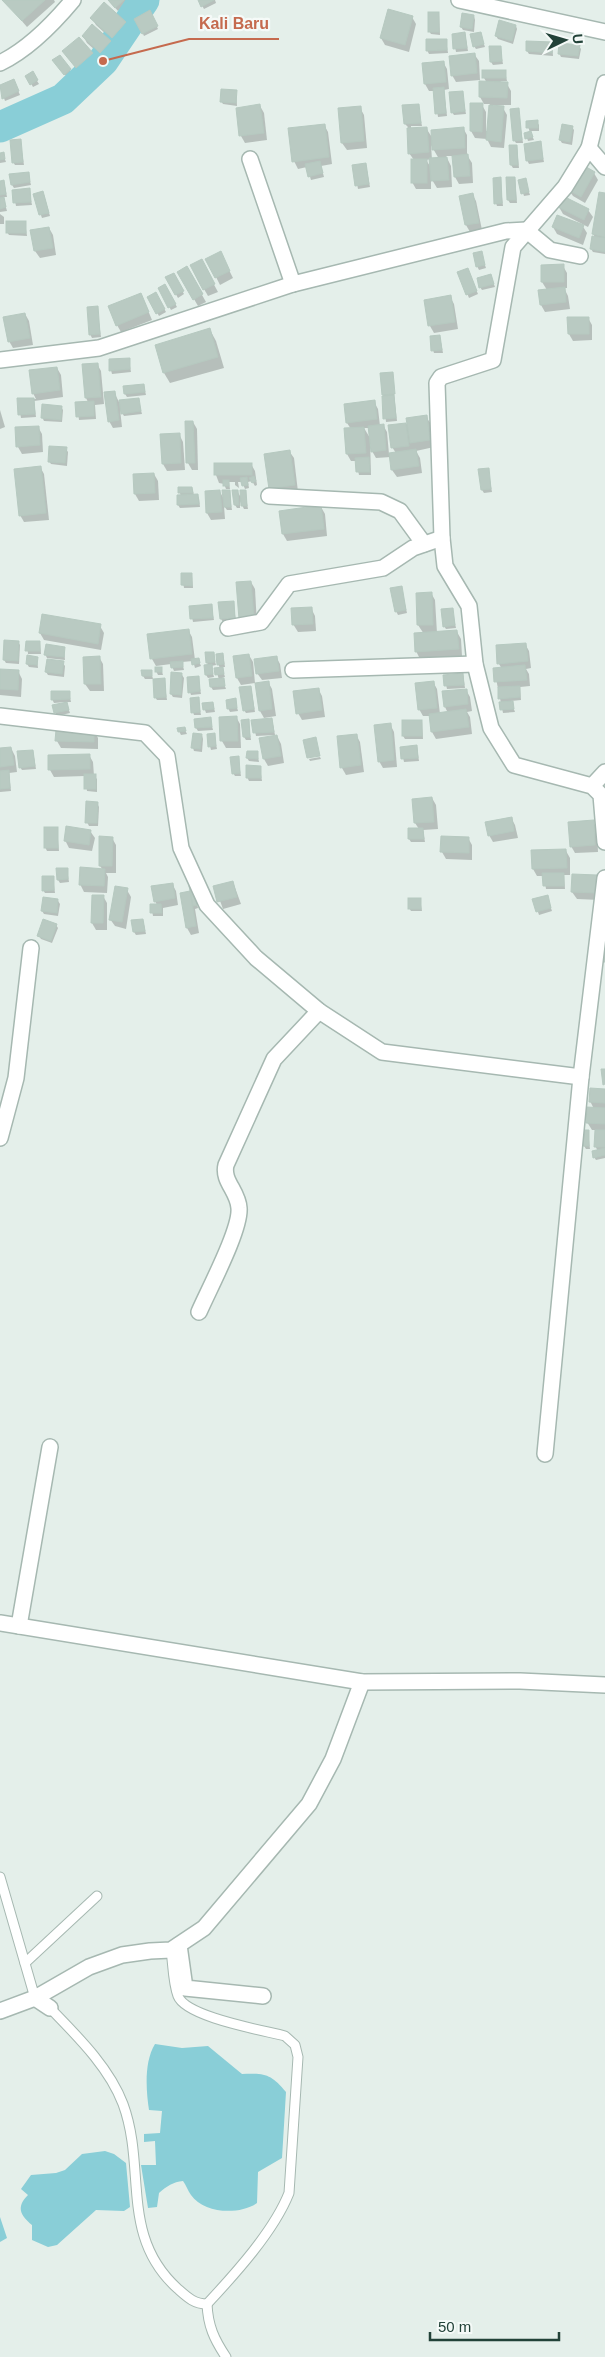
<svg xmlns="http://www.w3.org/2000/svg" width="605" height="2357" font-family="Helvetica,sans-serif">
<rect width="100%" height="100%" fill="#e4efea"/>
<!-- water -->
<g fill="#89ced7">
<path d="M155 2044 182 2048 208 2046 242 2074C265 2073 271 2074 286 2092L282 2158 258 2172 257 2203C240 2215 204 2214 191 2195 188 2191 186 2185 183 2181 173 2182 167 2186 159 2193L157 2207 148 2208 141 2165H156L155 2141 144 2142V2134L160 2133 162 2111 149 2110C146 2090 144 2062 155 2044Z"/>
<path d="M105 2151 114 2154 126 2163 130 2207 124 2211 96 2210 57 2245 48 2247 32 2240V2225C20 2215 16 2207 28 2195L21 2189 31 2175 56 2173 65 2170 82 2154Z"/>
<path d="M0 2217 7 2238 0 2242Z"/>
</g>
<!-- shadow -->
<g fill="#0003" fill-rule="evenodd">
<path d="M4 0H54L55 2 27 27Z"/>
<path d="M108 0H129L118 11Z"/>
<path d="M199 0H215L216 3 204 9Z"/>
<path d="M150 12 158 29 144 36 136 19Z"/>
<path d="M439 13 440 35 431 34 429 31Z"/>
<path d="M474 16 475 20 474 32 463 30 461 27Z"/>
<path d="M412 17 416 24 409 52 385 45 381 38Z"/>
<path d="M92 18 125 23 129 30 117 44 96 25Z"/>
<path d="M516 26 517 29 513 44 498 39 496 36Z"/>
<path d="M465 33 468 51 456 52 453 35Z"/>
<path d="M480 33 485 47 476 49 474 46Z"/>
<path d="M83 36 110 42 114 49 105 59 87 43Z"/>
<path d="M446 40 448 53 429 54 427 50Z"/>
<path d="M552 44 553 56 529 54 527 51Z"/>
<path d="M579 46 581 49 579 59 561 57 559 53Z"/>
<path d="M500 47 503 64 493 65 491 62Z"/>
<path d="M64 52 92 54 96 61 81 74Z"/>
<path d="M474 54 479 61 480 80 456 82 452 75Z"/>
<path d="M443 62 447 69 449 89 444 90 447 116 438 117 434 91H429L425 84Z"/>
<path d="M56 64 70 70 72 73 67 77Z"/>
<path d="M505 71 507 81H501L500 83 507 84 511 91V105H493V107L503 108 507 115 504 148 491 147 487 139 475 138 471 131V104L482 105 486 112V131H488L490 104H484L480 97 481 83H487L484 78Z"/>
<path d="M32 73 39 84 33 87 27 76Z"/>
<path d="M13 80 20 95 5 101 0 86Z"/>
<path d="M236 92 237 106 223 104 221 101Z"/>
<path d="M462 92 466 114 454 115 452 112Z"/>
<path d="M418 105 422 126H411V129L426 128 433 139 463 128 467 135V155L472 163 473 183 459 184 455 177 453 156H446L451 166 452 187 437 188 431 178V189H416L412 182 414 160 409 153 408 127 405 124ZM431 145 439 159 432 160ZM431 159 432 169 426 160Z"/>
<path d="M260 106 264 113 267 140 245 143 241 136Z"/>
<path d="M360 108 364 115 367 148 347 150 342 143Z"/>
<path d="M518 110 523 143H516L514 140Z"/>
<path d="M527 122H537L539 125V131H530L534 140 528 141 527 138 530 133Z"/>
<path d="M324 125 328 132 332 164 321 166 324 177 311 180 307 167 298 169 294 161Z"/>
<path d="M563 125 572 127 574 130 572 145 562 143 560 140Z"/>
<path d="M20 140 24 165H15L13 162Z"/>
<path d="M540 143 544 162 529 164 527 160Z"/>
<path d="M517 147 519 168H513L511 165Z"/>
<path d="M0 154H3L6 162 0 163Z"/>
<path d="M366 165 370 187 358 189 354 166Z"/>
<path d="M28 173 31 185 14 188 12 185Z"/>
<path d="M594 173 598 180 585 203 573 196 568 189Z"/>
<path d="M515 178 517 203H510L508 200Z"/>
<path d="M500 179 503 206H497L496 203Z"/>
<path d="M525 180 530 195 524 196 523 193Z"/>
<path d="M4 181 7 197H3L7 211 0 212V182Z"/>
<path d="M29 190 32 205 16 206 13 191Z"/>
<path d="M472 194 476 201 482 230 470 232 466 225 460 197Z"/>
<path d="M34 195H44L50 216 42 218Z"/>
<path d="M605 195V254L593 252 591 249 595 237 593 234Z"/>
<path d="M559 207 588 210 593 217 588 227 563 214Z"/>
<path d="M0 214 4 217V224H0Z"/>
<path d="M25 222 27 236 9 235 7 232Z"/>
<path d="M582 225 587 233 583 245 557 234 553 227Z"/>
<path d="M49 228 53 235 56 255 40 258 35 251Z"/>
<path d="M481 253 486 268 479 270 477 266Z"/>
<path d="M207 259 224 260 233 278 220 285Z"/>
<path d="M563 266 567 273V288H564L568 296 570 309 545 312 541 305 540 291 547 290 542 282Z"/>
<path d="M187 268 206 302 198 306 179 273Z"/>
<path d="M205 268 218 292 208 296 204 289Z"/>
<path d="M459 273H469L478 294 469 298Z"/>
<path d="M173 274 184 294 178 298 167 278Z"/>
<path d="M491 276 495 287 482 290 480 287Z"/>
<path d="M165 286 177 307 171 310 159 289Z"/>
<path d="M156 294 166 312 159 316 149 298Z"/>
<path d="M450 297 454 304 458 329 434 333 430 326Z"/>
<path d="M144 301 152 320 121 332 117 325Z"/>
<path d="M97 308 101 337 92 338 90 334Z"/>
<path d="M25 314 29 321 33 345 13 348 9 341Z"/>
<path d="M588 318 592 325V340L573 341 569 334Z"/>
<path d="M210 330 216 341 224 368 170 383 164 373Z"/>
<path d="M440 337 443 353H434L433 350Z"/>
<path d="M129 360 131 372 112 374 111 370Z"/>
<path d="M97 364 101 371 104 404 95 405 96 419 79 420 77 403 88 402 86 398 84 365Z"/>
<path d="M57 368 61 375 63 397 34 401 36 417 21 418 18 399H36L33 393Z"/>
<path d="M392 374 397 421 386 422 383 394Z"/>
<path d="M144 386 146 395 127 397 125 394 124 387Z"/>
<path d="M114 392 119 402 138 399 142 414 124 416 120 409 122 427 113 428 109 421Z"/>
<path d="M374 402 378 409 380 426 383 425 387 432 389 454 396 453 392 447 390 426 408 424 426 417 431 424 434 447 416 451 420 458 422 473 397 477 392 470 391 457 376 458 372 451 369 428H364L370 438 371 475H359L356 461H351L347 454 345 429H351L347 423Z"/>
<path d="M61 407 63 410 62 422 44 421 42 417Z"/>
<path d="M0 410 5 427 0 429Z"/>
<path d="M186 422H193L197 429 198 470H192L188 463Z"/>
<path d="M38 427 42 434 43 452 22 454 18 447Z"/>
<path d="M179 434 183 442 185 470 167 471 163 464 161 436Z"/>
<path d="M66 449 68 452 67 466 51 464 49 461Z"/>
<path d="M289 451 294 458 298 492 274 495 270 488Z"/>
<path d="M251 464 255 471 257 485 255 486 252 481 248 482 249 488 245 489 242 482H238L239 488 235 485V482H229L230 489H226L224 484 219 483 216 475Z"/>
<path d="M40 467 44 474 49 520 24 522 20 515Z"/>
<path d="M488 469 492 492 484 493 482 490Z"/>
<path d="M154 474 158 481 159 500 139 501 135 494Z"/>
<path d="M192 488 194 495H197L199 498 200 507 180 508 178 505 181 496 180 493Z"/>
<path d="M229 491 232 510H227L224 506 225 519 211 520 207 513 220 492 224 499Z"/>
<path d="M237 491 242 499 245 491 248 509H244L240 501V508H237L235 505Z"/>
<path d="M321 507 325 514 327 536 287 541 283 534Z"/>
<path d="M182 574 192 575 193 588H184Z"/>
<path d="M251 582 255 589 257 625 244 626Z"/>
<path d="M401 587 407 613 398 615 396 611Z"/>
<path d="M431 593 435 600 437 633 457 632 461 639 462 656 420 659 416 651 424 634 418 625Z"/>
<path d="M233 602 236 621 223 622 221 619Z"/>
<path d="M211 605 214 620 193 622 190 607Z"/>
<path d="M311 608 315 616 316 631 298 632 293 624Z"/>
<path d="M452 609 456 628 446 629 444 626Z"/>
<path d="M100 626 104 633 101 650 44 640 40 633Z"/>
<path d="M188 630 192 637 195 660 198 659 201 666 195 668 193 661 182 662 184 670 174 671 171 664 156 666 152 659Z"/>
<path d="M5 641 18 642 20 645 19 664 6 663 4 660Z"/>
<path d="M27 643H40L41 654H28Z"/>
<path d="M525 644 529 651 531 668 526 669 529 674 530 686 520 687 521 700 511 701 515 712 503 713 494 669H502L499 664Z"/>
<path d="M64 648 65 660 47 658 45 654Z"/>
<path d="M213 653 216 665 211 666 214 677 208 678 206 675 209 666 207 663Z"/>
<path d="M223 654 225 667H222L225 677 222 678 226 689 213 690 211 687 219 680 216 669 220 668 218 664Z"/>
<path d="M249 655 253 662 255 683 241 685 237 678Z"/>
<path d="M99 657 103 664 104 691H90L85 684 84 658Z"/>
<path d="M276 657 280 664 282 678 262 680 257 673Z"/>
<path d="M37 658 38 668 29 667 27 664Z"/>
<path d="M48 661 63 663 65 666 64 677 48 675 46 672Z"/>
<path d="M161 668 163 675H158L156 671Z"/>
<path d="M0 670 18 671 22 679 21 697 0 695Z"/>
<path d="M151 671 153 679H145L143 676Z"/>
<path d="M173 674 182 675 184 678 182 698 173 697 171 694Z"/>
<path d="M463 674 465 688 447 689 444 676Z"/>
<path d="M198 677 201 694 191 695 190 692Z"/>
<path d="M164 679 167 700H157L155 697Z"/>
<path d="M268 682 272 689 276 716 264 718 260 711Z"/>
<path d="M433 682 437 689 440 714 448 713 445 707 466 690 470 697 472 711 467 712 470 717 472 734 436 739 432 732 430 716H423L419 709Z"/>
<path d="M251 687 255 712 246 713 244 710Z"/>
<path d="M318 689 322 696 325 717 302 720 298 713Z"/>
<path d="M69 692 71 702H66L70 713 57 716 55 712 65 702 54 703 52 699Z"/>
<path d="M198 698 201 715H194L193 712Z"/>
<path d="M235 700 238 711 230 712 228 708Z"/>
<path d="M213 703 215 712 206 713 203 704Z"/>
<path d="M236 717 240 724 241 748H226L222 741 221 718Z"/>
<path d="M210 718 213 730 198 731 196 728Z"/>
<path d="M272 719 275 735 256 736 253 721Z"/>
<path d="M248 720 251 740H246L244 737Z"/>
<path d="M422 721 423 739H405L403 736Z"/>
<path d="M390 724 394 732 397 767 383 768 379 761Z"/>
<path d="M184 728 187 734 181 735 179 731Z"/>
<path d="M94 731 98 738V749L61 748 57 741Z"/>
<path d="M214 734 217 749 211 750 210 746Z"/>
<path d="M202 735 203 739 202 752 194 751 193 748Z"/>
<path d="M356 735 360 742 364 772 346 775 342 768Z"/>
<path d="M277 736 281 744 284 763 268 766 264 759 261 739Z"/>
<path d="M417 747 419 761 404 762 401 748Z"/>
<path d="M11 748 15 756 17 772 9 773 11 791 0 792V750Z"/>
<path d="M33 751 36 769 22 770 20 767Z"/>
<path d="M257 752 259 762 249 761 247 758Z"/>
<path d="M89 755 93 762 94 776 97 779V792L87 791 85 776 54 777 50 770Z"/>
<path d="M320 757 321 759 310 761 309 759Z"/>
<path d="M238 758 241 776H235L233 773Z"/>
<path d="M260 767 262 781H249L247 777Z"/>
<path d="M432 798 436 805 438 829 423 830 425 842H411L409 839 419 829 415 823 413 800Z"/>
<path d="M97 803 99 807 98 826H89L87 822Z"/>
<path d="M511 818 515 825 518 838 493 842 489 835Z"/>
<path d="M593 822 597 829 598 852 575 853 571 846Z"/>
<path d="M57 828 59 851H47L45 847Z"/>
<path d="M90 831 95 838 92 851 69 848 65 840Z"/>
<path d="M112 838 116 845V873H106L108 877 107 893 84 892 80 884 103 870 100 866Z"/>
<path d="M468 838 472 845V860L446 859 442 852Z"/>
<path d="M566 851 570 858V875H564L565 889H546L544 876H537L533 869 532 852Z"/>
<path d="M67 869 69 882 60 883 58 880Z"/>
<path d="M53 877 55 893H45L43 890Z"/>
<path d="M596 877 600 884V900L577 899 572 892Z"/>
<path d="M233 882 241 904 223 909 215 887Z"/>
<path d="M172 884 176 891 178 905 163 908V916H153L151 905H157L155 901Z"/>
<path d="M127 890 131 897 126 929 115 926 110 919Z"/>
<path d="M194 890 198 908 195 909 199 933 191 935 187 928 189 892 192 898Z"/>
<path d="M103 896 107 903V930H96L92 923Z"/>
<path d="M547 897 552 911 539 915 534 900Z"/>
<path d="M420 899 422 911H411L409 908Z"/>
<path d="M58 901 60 904 58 916 44 914 42 911Z"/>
<path d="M143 920 146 934 136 935 134 932Z"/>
<path d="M56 925 58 928 52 943 41 939 39 936Z"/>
<path d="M605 1090V1158L596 1160 594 1157 598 1151 595 1146 596 1130H592L587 1122 594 1109 590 1101Z"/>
<path d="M588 1131 590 1149H586L584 1146Z"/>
</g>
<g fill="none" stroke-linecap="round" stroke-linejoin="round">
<!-- river -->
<path stroke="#89ced7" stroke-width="31" d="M0 127 63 99 103 61 144 0"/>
</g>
<!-- building -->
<g fill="#b9cac2" stroke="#b6c9c0">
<path d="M2 0H45L22 21Z"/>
<path d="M108 0H124L115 8Z"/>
<path d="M198 0H214L201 7Z"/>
<path d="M104 2 126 22 112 38 90 18Z"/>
<path d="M388 9 413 16 405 45 380 38Z"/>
<path d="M150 10 158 26 142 34 134 19Z"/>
<rect x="428" y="12" width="11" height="20"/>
<path d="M462 13 474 15 472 29 460 27Z"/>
<path d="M499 20 516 25 512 41 495 36Z"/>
<path d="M92 24 111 41 100 53 82 36Z"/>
<path d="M465 32 467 48 453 49 452 34Z"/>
<path d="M481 32 484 44 473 47 470 34Z"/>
<path d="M79 37 93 53 76 68 62 51Z"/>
<path d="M426 39H447V50L426 51Z"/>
<path d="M526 41 553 42 552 53 526 51Z"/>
<path d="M559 43 580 45 578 56 558 54Z"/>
<path d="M489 46H501L502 61 490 62Z"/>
<path d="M475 53 477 73 451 76 449 56Z"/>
<path d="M60 55 71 69 64 75 52 60Z"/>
<path d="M444 61 446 82 424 84 422 63Z"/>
<rect x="482" y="70" width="24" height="8"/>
<path d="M33 71 38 80 30 85 25 76Z"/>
<path d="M14 79 19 91 2 99 0 85Z"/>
<path d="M479 81 508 82 507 98 479 97Z"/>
<path d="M444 87 446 113 435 114 433 88Z"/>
<path d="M221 89 237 90 236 103 220 102Z"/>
<path d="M463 91 465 111 451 113 449 92Z"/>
<path d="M470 103H483L482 132 470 131Z"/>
<path d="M260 104 264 133 239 136 236 108Z"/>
<path d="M419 104 421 123 404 124 402 105Z"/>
<path d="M489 105 504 106 501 142 486 140Z"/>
<path d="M361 106 364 141 341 143 338 108Z"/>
<path d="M519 108 522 140 513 141 510 109Z"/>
<path d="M538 120V128H526V121Z"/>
<path d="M325 124 329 157 292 162 288 128Z"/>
<path d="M562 124 573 126 570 142 559 140Z"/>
<path d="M427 127 429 152 408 154 407 128Z"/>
<path d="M464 127 465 148 432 150 431 130Z"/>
<path d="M531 131 533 137 525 139 524 133Z"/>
<path d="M21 139 23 162 12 163 10 140Z"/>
<path d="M541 141 543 159 526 161 524 144Z"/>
<path d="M509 145H517L518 165H510Z"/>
<path d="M4 152 5 159 0 160V153Z"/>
<path d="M468 154 470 176 454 177 452 156Z"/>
<path d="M447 157 449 180 431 181 429 158Z"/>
<rect x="411" y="159" width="16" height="24"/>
<path d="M320 161 323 173 308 177 305 164Z"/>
<path d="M366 163 369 184 355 186 352 165Z"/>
<path d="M581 164 595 172 581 197 567 189Z"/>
<path d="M29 172 30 182 11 185 9 174Z"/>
<path d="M501 177 502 203 494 204 493 178Z"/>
<path d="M506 177H515L516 200H507Z"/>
<path d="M526 178 529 192 521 194 518 180Z"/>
<path d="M4 180 6 194 0 195V181Z"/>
<path d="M30 188 31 202 13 203 12 190Z"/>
<path d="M43 191 49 213 39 215 33 194Z"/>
<path d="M599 192 605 193V237L592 234Z"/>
<path d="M473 193 479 223 465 225 459 196Z"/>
<path d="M563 196 589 209 584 220 558 207Z"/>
<path d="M4 197 6 207 0 209V198Z"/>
<path d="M557 215 584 225 579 238 552 227Z"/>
<rect x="6" y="221" width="20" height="12"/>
<path d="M49 227 53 248 34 251 30 230Z"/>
<path d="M592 236 605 238V252L590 249Z"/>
<path d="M221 251 230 271 215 278 205 259Z"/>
<path d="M482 251 485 265 476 267 473 253Z"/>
<path d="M202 259 215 284 203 290 190 265Z"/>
<path d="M564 264V282H541V265Z"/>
<path d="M187 266 203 294 193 300 177 272Z"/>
<path d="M468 268 477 291 466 295 457 272Z"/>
<path d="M174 273 184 291 175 295 165 277Z"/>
<path d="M491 274 494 284 479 288 477 278Z"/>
<path d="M165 284 176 304 168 308 158 288Z"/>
<path d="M565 287 566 302 540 305 538 290Z"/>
<path d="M156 292 165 309 156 314 147 297Z"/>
<path d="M141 293 149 312 116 326 108 306Z"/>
<path d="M451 295 455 322 428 326 424 300Z"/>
<path d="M98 306 100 334 89 335 87 307Z"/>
<path d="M25 313 30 338 8 342 3 317Z"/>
<path d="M567 317H589V334H568Z"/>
<path d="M210 328 218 357 163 373 155 345Z"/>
<path d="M440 335 442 350 431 351 430 336Z"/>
<path d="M130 358V369L109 371V359Z"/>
<path d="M98 363 101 397 85 398 82 364Z"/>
<path d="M57 367 60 390 32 394 29 370Z"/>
<path d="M393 372 395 394 382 395 380 373Z"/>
<path d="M144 384 145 392 124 394 123 386Z"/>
<path d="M115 391 119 420 108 422 104 392Z"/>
<path d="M394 395 396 418 383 419 382 396Z"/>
<path d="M17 398H34L35 414 18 415Z"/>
<path d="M139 398 141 411 121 414 119 400Z"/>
<path d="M375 400 377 419 346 423 344 404Z"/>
<path d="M94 401V416L76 417 75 402Z"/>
<path d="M42 404 62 406 61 420 41 418Z"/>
<path d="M427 415 430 440 410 443 406 418Z"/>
<path d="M185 421H193L195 463H186Z"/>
<path d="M406 423 409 446 391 448 388 425Z"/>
<path d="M384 424 386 450 371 452 368 426Z"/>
<path d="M39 426 40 445 16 447 15 427Z"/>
<path d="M364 427 366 453 346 454 344 428Z"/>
<path d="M180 433 181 463 162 464 160 434Z"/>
<path d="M49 446 67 447 65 463 48 462Z"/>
<path d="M416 449 419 466 391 470 389 453Z"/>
<path d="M290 450 295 485 269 489 264 454Z"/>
<path d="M369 457 370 472H356L355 458Z"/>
<rect x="214" y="463" width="38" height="12"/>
<path d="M41 466 46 513 19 516 14 469Z"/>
<path d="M489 468 491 489 481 490 478 469Z"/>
<path d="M154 473 155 493 134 494 133 474Z"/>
<path d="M254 476 256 481 252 483 249 478Z"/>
<path d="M247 477 248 485 242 486 240 478Z"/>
<rect x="223" y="480" width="6" height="6"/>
<path d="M178 487H192L193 493H178Z"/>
<path d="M220 490 222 512 206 513 205 491Z"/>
<path d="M222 490H230L231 507H224Z"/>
<path d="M232 490H238L239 505H234Z"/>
<path d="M240 490H246L247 506H241Z"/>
<path d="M198 494 199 504 177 505V495Z"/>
<path d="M321 505 324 529 282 534 279 511Z"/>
<path d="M181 573H192V586L181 585Z"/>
<path d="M251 581 254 618 239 619 236 582Z"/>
<path d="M402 586 406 610 395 612 390 588Z"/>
<path d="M432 592 433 625H417L416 593Z"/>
<path d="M234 601 235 618 220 619 218 602Z"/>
<path d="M212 604 213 618 190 619 189 606Z"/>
<path d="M312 607 313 624 292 625 291 608Z"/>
<path d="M453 608 455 625 443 627 441 609Z"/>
<path d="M42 614 101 624 98 644 39 633Z"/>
<path d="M189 629 192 654 150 659 147 634Z"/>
<path d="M457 630 459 649 415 652 414 633Z"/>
<path d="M4 640 19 641 18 661 3 660Z"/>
<path d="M26 641H40V651H25Z"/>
<path d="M526 643 528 661 497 664 496 645Z"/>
<path d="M46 644 65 647 64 657 44 655Z"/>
<path d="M205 652H214L215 662 206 663Z"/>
<path d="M223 653 224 664 217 665 216 654Z"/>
<path d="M249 654 252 676 236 678 233 656Z"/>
<path d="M27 655 38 657 37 665 26 664Z"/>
<path d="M100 656 101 684H84L83 657Z"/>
<path d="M277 656 279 671 256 674 254 659Z"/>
<path d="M199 658 200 663 192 665 191 659Z"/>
<path d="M47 659 64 661 62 674 45 672Z"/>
<path d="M183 661V667L171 668 170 662Z"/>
<path d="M212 664 213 674 205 675 204 665Z"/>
<path d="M525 665 527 680 494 682 493 668Z"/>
<rect x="155" y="667" width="7" height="5"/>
<path d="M223 667 224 674 215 675 214 668Z"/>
<path d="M0 669 19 670 18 690 0 689Z"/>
<path d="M141 670H152V676H142Z"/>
<path d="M171 672 182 673 181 695 170 694Z"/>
<path d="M463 673 464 685 444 686 443 675Z"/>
<path d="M199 676 200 691 188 693 187 677Z"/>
<path d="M165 678 166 697 154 698 153 679Z"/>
<path d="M224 678 225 686 210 687 209 679Z"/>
<path d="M269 681 272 709 259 711 255 683Z"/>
<path d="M434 681 437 708 418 710 415 683Z"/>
<path d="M251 686 254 709 243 711 239 687Z"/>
<path d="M520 686V697L498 699V687Z"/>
<path d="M319 688 322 710 296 714 293 691Z"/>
<path d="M467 689 468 704 444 707 442 691Z"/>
<path d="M51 691H70V699L51 700Z"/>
<path d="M199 697 200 712 191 713 190 698Z"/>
<path d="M236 698 237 708 227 709 226 700Z"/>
<path d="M513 701 514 709 500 710 499 702Z"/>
<path d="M67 702 69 710 54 713 52 705Z"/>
<path d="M213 702 214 709 203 710 202 703Z"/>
<path d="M466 709 469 727 431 732 429 714Z"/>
<path d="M237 716 238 741H220L219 717Z"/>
<path d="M211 717 212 727 195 728 194 719Z"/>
<path d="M272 718 274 732 253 733 251 720Z"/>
<path d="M249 719 250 737H243L241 720Z"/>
<rect x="402" y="720" width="20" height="16"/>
<path d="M391 723 394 760 378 762 374 725Z"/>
<path d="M185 727 186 731 178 732 177 728Z"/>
<path d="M56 730H94V742L55 741Z"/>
<path d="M193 733 202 734 200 749 191 748Z"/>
<path d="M215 733 216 746 208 747 207 734Z"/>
<path d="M357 734 361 765 340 768 337 736Z"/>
<path d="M277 735 281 756 263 759 259 738Z"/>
<path d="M316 737 320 756 307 758 303 740Z"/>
<path d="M417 745 418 758 401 759 400 747Z"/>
<path d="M11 747 14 765 0 767V748Z"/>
<path d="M33 750 35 766 19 768 17 751Z"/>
<path d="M247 751H258V759L246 758Z"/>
<path d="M90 754V769L48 770V755Z"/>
<path d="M239 756 240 773 232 774 230 757Z"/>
<path d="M246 765 261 766V778H246Z"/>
<path d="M9 770 10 788 0 789V771Z"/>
<rect x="84" y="774" width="12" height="15"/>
<path d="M432 797 434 822 414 823 412 799Z"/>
<path d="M86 801 98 802 97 823H85Z"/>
<path d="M512 817 514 831 488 836 485 822Z"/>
<path d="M594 820 595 845 570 847 568 822Z"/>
<path d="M66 826 91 830 89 845 64 841Z"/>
<rect x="44" y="827" width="14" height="21"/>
<path d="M408 828H423L424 839H408Z"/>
<path d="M99 836 113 837 112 866H99Z"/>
<path d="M441 836 469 837V853L440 852Z"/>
<path d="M566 849 567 868 532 869 531 850Z"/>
<path d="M80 867 105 869 104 886 79 885Z"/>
<path d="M56 868H68V879L57 880Z"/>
<path d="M542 873H564V886H543Z"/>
<path d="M572 874 597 875 596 893 571 892Z"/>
<path d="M42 876H54V890L42 891Z"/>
<path d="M233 881 237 897 217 902 213 886Z"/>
<path d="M173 883 175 898 154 902 151 886Z"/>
<path d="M193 885 197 905 193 906 189 886Z"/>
<path d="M115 886 128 888 122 922 109 920Z"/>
<path d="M190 891 196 926 186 928 180 893Z"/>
<path d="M92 895H104L103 923H91Z"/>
<path d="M548 895 551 908 536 912 532 899Z"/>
<path d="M43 897 58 899 57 913 41 911Z"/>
<rect x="408" y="898" width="13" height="11"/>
<path d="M150 904H161L162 913H150Z"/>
<path d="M43 919 57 924 51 941 37 936Z"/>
<path d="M143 919 145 931 133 932 131 920Z"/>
<path d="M601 948H605V962H603Z"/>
<path d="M601 1069H605V1084L603 1085Z"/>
<path d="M590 1088 605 1089V1103L589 1102Z"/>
<path d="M587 1107 605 1108V1124L586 1123Z"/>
<path d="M582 1130H589V1146H583Z"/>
<path d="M595 1130H605V1147H594Z"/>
<path d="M605 1148V1155L593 1158 592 1151Z"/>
</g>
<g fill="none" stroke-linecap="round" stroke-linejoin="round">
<defs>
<g id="service">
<path d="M0 1877 35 1998"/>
<path d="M25 1963 97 1896"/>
<path d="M50 2008C77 2036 109 2067 123 2104 147 2169 119 2236 178 2289 187 2297 194 2304 207 2304 235 2274 274 2231 289 2193L298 2057 295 2045 285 2036C262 2030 186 2017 178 1996 173 1983 173 1964 171 1950"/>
<path d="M207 2304C208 2326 214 2339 226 2357"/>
</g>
<g id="minor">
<path d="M459 0 605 32"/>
<path d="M0 63C29 49 53 24 73 0"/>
<path d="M605 83 589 148 565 187 513 247 493 360 441 377 437 383 442 538 445 566 469 606 475 664 491 728 514 765 592 786 601 795 605 842"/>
<path d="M589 148 605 167"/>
<path d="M250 159 293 284"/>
<path d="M0 360 99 348 293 284 506 231 526 230 550 250 580 256"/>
<path d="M269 496 381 502 400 511 424 544"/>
<path d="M228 628 261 622 289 584 383 568 413 548 442 538"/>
<path d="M293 670 475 664"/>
<path d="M0 716 145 733 167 756 181 848 207 905 256 958 319 1011 382 1052 581 1077"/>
<path d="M592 786 605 772"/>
<path d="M0 1138 16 1078 31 948"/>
<path d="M199 1312C209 1289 241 1229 239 1208 238 1191 222 1181 226 1165L274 1059 319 1011"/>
<path d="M545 1454 581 1077 605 878"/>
<path d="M0 1623 362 1682 520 1681 605 1685"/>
<path d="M19 1626 50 1447"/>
<path d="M179 1945 185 1988 263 1996"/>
<path d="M35 1998 50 2008"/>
<path d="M0 2011 35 1998 89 1967 122 1955 150 1951 171 1950 204 1928 309 1804 333 1759 362 1682"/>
</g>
</defs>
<!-- service casing -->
<use href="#service" stroke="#a6b8b1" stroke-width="11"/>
<!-- minor casing -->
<use href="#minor" stroke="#a6b8b1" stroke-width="18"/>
<!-- service -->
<use href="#service" stroke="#fff" stroke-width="9"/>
<!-- minor -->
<use href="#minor" stroke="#fff" stroke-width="15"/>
</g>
<!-- callouts -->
<path fill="none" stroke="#c56a4e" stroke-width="2" d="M103 61L189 39H279"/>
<circle fill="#c56a4e" stroke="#f5faf8" stroke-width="2" cx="103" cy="61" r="5"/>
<g font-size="16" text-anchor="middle" font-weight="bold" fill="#c56a4e" stroke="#f5faf8" stroke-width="4.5" stroke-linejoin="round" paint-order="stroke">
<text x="234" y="29">Kali Baru</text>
</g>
<!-- north arrow -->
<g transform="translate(565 40) rotate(85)" stroke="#f5faf8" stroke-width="4" paint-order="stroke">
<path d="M0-4L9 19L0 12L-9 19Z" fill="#224238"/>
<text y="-8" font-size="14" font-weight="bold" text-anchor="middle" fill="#224238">U</text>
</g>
<!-- scale -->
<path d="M430 2332v8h129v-8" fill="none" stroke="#224238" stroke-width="2.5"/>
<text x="438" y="2332" font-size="15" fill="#224238" stroke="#f5faf8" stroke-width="4" paint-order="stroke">50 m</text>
</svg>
